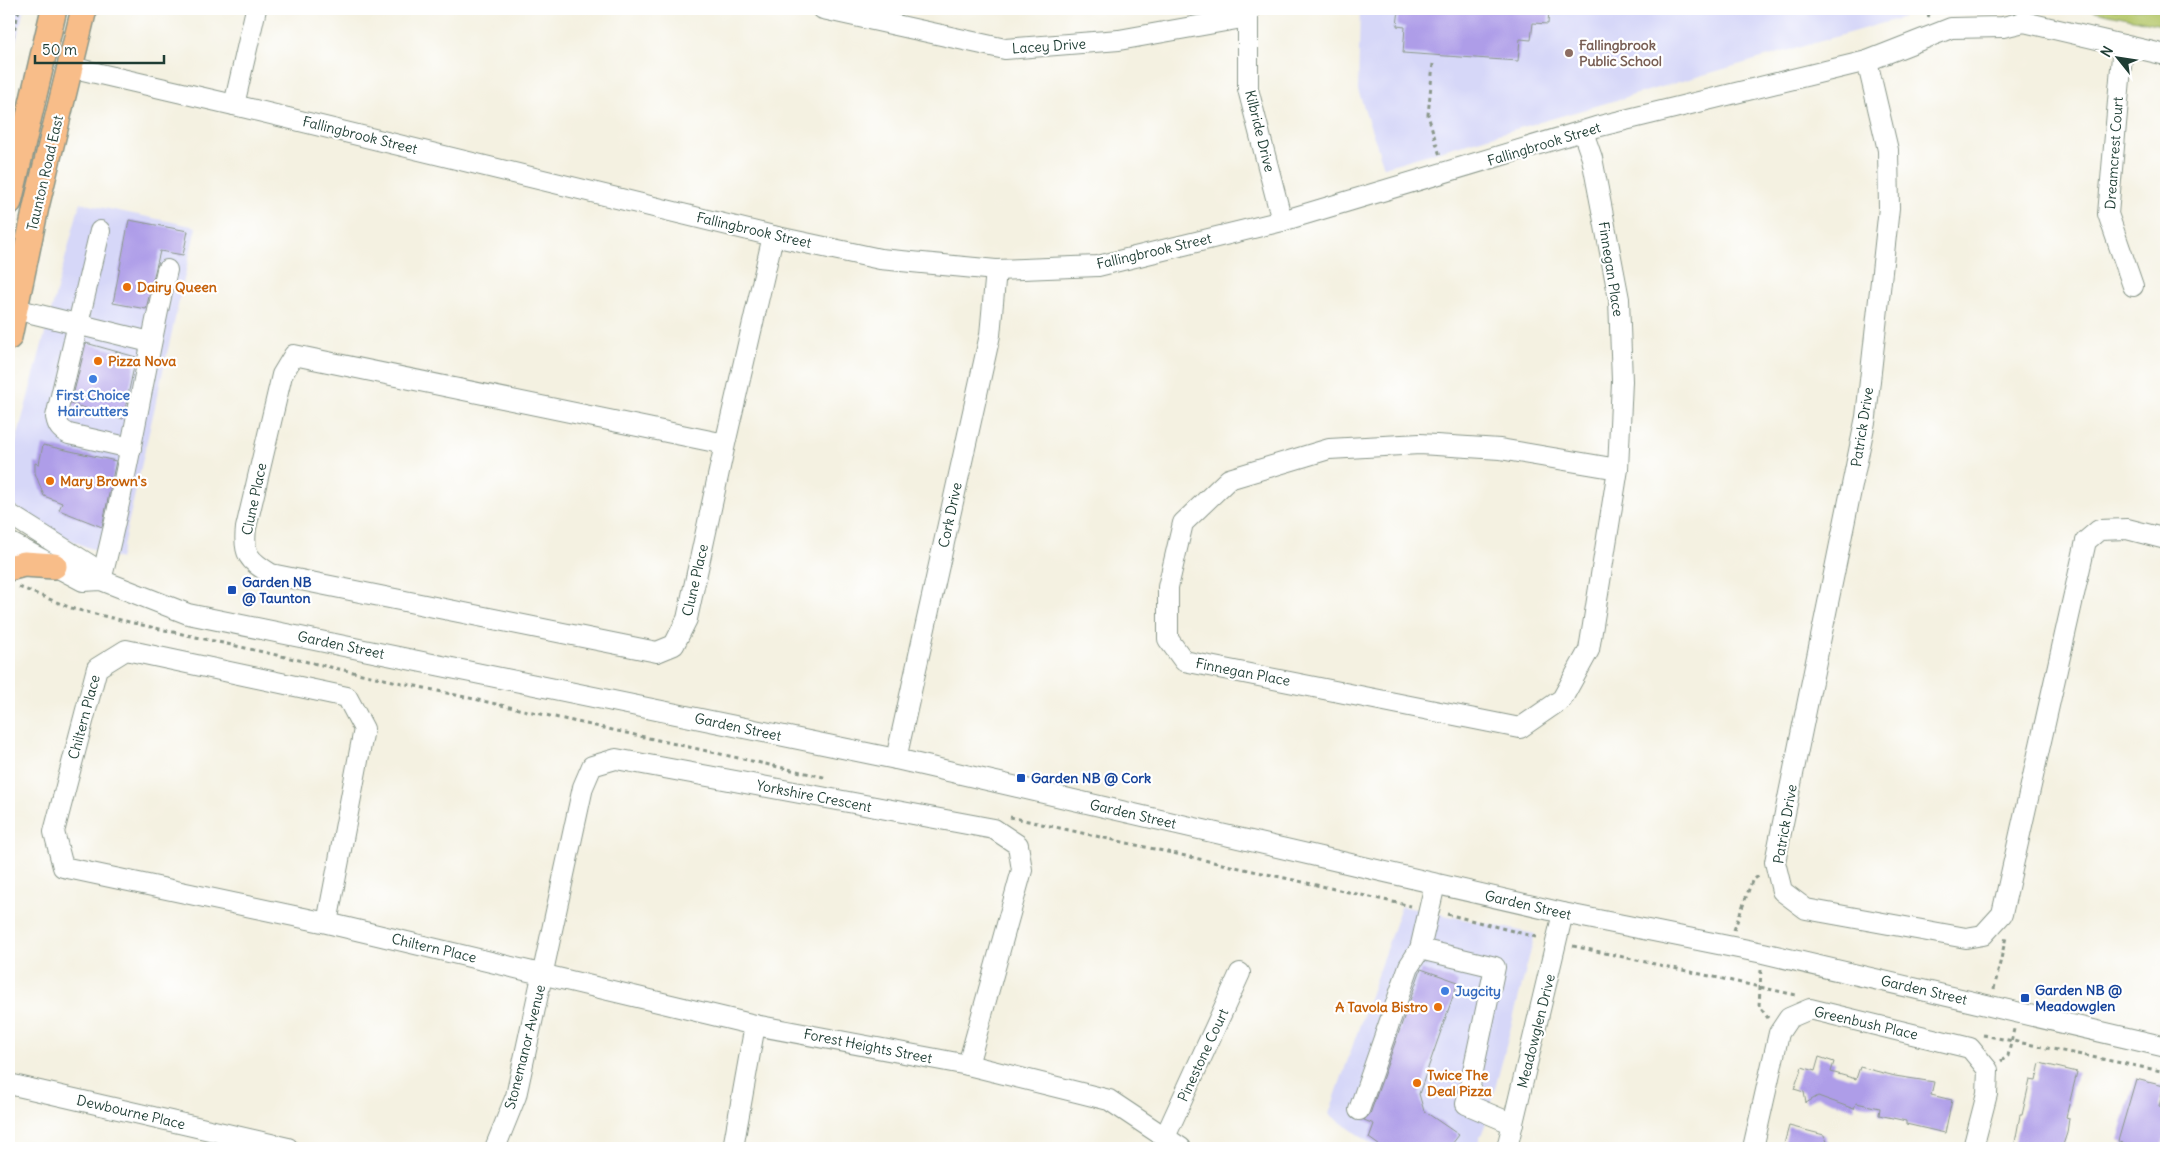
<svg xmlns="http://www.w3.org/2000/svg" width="2175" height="1157" font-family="Delius,sans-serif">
<rect width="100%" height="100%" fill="#fff"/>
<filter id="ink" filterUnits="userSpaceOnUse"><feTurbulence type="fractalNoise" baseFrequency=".02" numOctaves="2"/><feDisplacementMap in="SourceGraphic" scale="10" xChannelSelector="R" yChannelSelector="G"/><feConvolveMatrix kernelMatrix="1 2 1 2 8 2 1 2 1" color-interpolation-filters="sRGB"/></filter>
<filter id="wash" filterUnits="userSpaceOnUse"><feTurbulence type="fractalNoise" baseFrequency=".0096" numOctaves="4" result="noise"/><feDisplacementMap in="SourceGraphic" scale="20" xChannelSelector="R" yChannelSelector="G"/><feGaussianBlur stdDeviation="1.12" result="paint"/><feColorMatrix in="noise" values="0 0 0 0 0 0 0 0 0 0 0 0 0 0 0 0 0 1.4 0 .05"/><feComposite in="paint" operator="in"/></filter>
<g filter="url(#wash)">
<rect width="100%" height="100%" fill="#f4f1e1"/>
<!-- built -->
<g fill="#d6d7f8">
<path d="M9 9H24L9 70Z"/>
<path d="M1360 9H1902L1904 17 1384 167 1358 90Z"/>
<path d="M80 203 196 227 120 559 84 546 54 532 14 506 9 494V468Z"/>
<path d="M1401 906 1535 934 1487 1120 1476 1148H1377L1329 1114Z"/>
</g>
<!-- green -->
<path fill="#b5c76a" stroke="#6a824f" d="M2085 9H2166V26Z"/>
<g id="blocks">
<!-- building -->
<g fill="#ae9de8">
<path d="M1399 9H1549L1548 24 1533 23 1531 40 1520 39 1518 61 1403 53 1405 27 1397 26Z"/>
<path d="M129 220 188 231 183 255 160 251 146 309 113 303Z"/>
<path d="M86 343 136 357 123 419 71 404Z"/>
<path d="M43 445 116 461 102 527 59 510 62 503 44 496 35 473V463L39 464Z"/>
<path d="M1421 969 1458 982 1419 1094 1424 1111 1459 1135 1449 1148H1383L1369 1138 1374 1124 1364 1120 1370 1114Z"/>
<path d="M1819 1057 1834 1062 1831 1072 1856 1079 1860 1067 1895 1076 1934 1082 1931 1095 1952 1100 1945 1133 1906 1124V1121L1879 1115 1880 1108 1856 1103 1854 1109 1818 1096 1806 1103 1804 1092 1794 1089 1802 1067 1815 1071Z"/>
<path d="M2040 1063 2077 1072 2066 1117 2069 1118 2067 1133 2062 1148H2014L2020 1115H2022L2030 1080 2036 1081Z"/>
<path d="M2136 1079 2164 1086 2159 1106 2166 1108V1130L2161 1148H2121L2123 1143 2118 1141Z"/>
<path d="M1789 1126 1824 1135 1830 1148H1802L1784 1144Z"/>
</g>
</g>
</g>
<g filter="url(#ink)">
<use href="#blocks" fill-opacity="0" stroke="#8a978a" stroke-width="1"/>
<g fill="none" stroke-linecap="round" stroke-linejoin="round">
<defs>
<g id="minor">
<path d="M823 9 1005 49 1119 40 1248 17"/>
<path d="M1248 9V89L1282 221"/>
<path d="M2123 45 2108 214 2133 286"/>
<path d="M1867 61 1888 150 1889 208 1866 417 1775 862 1782 891 1806 909 1966 938 1983 935 2002 914 2086 541 2099 530 2127 529 2166 539"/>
<path d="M70 67 234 105 773 236 880 259 996 270 1098 266 1282 221 1596 127 1867 61 1951 28 2003 27 2024 22 2166 55"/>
<path d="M234 105 256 9"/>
<path d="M1583 132 1592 158 1619 299 1622 381 1618 469 1589 650 1562 699 1520 728 1184 661 1168 639V587L1183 523 1229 479 1329 449 1420 444 1500 449 1618 469"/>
<path d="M100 231 56 417C58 427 61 430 69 434L131 448"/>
<path d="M15 309 150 342"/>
<path d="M725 444 294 355 282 375 246 528C243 554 248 560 271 574L657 652 674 645 687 619 725 444 773 236"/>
<path d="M9 514 90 565 101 580"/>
<path d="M9 542 83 581 101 580 188 614 896 759 1563 913 1763 953 2166 1047"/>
<path d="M101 580C128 478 143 373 167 270"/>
<path d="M896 759 990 335 996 270"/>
<path d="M1435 884 1420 949 1495 967 1466 1104 1513 1124"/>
<path d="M327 923 364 729 347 697 126 650 97 668 54 832 63 867 327 923 755 1025 968 1065 1109 1100 1181 1148"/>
<path d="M9 1084 288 1148"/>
<path d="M1359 1110 1409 966 1420 949"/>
<path d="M1165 1137 1240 973"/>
<path d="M495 1148 516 1096 583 787 592 766 616 759 994 829 1018 845 1022 870 968 1065"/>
<path d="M733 1148 755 1025"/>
<path d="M1507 1148 1563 913"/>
<path d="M1753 1148 1779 1033 1789 1018 1810 1009 1970 1048 1988 1070 1987 1094 1973 1148"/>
</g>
<g id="major">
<path d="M9 202 54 9"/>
<path d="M9 337 36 207 84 9"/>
<path d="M9 568 24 564 54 566"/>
</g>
</defs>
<!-- minor casing -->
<use href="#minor" stroke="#8a978a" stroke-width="22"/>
<!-- major casing -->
<use href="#major" stroke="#8a978a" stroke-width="28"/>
<!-- path -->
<g stroke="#8a978a" stroke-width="3" stroke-dasharray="4 4" stroke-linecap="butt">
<path d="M1928 17 1931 9"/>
<path d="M9 53 19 9"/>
<path d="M1433 64 1428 115 1440 156"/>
<path d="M19 587 74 609 142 625 828 778"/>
<path d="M1010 817 1411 906"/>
<path d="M1447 914 1540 938"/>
<path d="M1734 930 1752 881 1761 874"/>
<path d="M1573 946 1796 995"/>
<path d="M1761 970 1759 1006 1768 1018"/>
<path d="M1994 989 2006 937"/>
<path d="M1983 1035 2166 1072"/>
<path d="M2001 1061 2008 1056 2014 1029"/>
</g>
<!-- minor -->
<use href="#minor" stroke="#fff" stroke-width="20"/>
<!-- major -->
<use href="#major" stroke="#f8bd89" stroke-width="25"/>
</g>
</g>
<!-- markers -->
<circle fill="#8d6e63" stroke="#fff" stroke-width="2" cx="1569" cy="53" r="5"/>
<g fill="#e8710a" stroke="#fff" stroke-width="2">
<circle cx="127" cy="287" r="5"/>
<circle cx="98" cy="361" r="5"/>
<circle cx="50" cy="481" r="5"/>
<circle cx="1438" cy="1007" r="5"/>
<circle cx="1417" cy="1083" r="5"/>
</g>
<g fill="#3f7fe0" stroke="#fff" stroke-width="2">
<circle cx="93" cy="379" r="5"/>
<circle cx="1445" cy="991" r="5"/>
</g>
<g fill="#1a4fb4" stroke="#fff" stroke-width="2">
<rect x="227" y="585" width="10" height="10" rx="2.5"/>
<rect x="1016" y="773" width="10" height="10" rx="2.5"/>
<rect x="2020" y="993" width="10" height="10" rx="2.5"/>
</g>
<g text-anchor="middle" stroke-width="4.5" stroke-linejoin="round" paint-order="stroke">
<!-- education labels -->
<g font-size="14" font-weight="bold" fill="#785e54" stroke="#fff" text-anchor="start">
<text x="1579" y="50">Fallingbrook<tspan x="1579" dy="16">Public School</tspan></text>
</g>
<!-- street labels -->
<g font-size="14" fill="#1f3d34" stroke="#fff">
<text transform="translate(1049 46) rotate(-4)" y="5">Lacey Drive</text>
<text transform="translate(1260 131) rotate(76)" y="5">Kilbride Drive</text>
<text transform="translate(360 135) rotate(14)" y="5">Fallingbrook Street</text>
<text transform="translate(1544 144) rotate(-17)" y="5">Fallingbrook Street</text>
<text transform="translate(2114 153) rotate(-86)" y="5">Dreamcrest Court</text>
<text transform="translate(45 173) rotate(-77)" y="5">Taunton Road East</text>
<text transform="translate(754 230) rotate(13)" y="5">Fallingbrook Street</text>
<text transform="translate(1154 251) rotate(-13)" y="5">Fallingbrook Street</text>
<text transform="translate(1611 269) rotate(81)" y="5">Finnegan Place</text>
<text transform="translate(1862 427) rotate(-81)" y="5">Patrick Drive</text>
<text transform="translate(254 499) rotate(-78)" y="5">Clune Place</text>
<text transform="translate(950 515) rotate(-78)" y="5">Cork Drive</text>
<text transform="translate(695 580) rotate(-77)" y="5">Clune Place</text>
<text transform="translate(341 645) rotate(12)" y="5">Garden Street</text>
<text transform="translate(1243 672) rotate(11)" y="5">Finnegan Place</text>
<text transform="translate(84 717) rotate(-75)" y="5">Chiltern Place</text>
<text transform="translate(738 727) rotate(12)" y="5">Garden Street</text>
<text transform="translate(814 796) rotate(11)" y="5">Yorkshire Crescent</text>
<text transform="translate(1133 814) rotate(13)" y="5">Garden Street</text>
<text transform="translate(1785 824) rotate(-80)" y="5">Patrick Drive</text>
<text transform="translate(1528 905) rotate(13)" y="5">Garden Street</text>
<text transform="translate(434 948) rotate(13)" y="5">Chiltern Place</text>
<text transform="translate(1924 990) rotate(13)" y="5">Garden Street</text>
<text transform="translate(1866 1023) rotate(13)" y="5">Greenbush Place</text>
<text transform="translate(1536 1031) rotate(-76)" y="5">Meadowglen Drive</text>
<text transform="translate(868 1046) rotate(11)" y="5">Forest Heights Street</text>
<text transform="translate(525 1047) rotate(-76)" y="5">Stonemanor Avenue</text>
<text transform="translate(1203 1055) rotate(-65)" y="5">Pinestone Court</text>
<text transform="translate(131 1112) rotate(13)" y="5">Dewbourne Place</text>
</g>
<!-- food labels -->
<g font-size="14" font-weight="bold" fill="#c56008" stroke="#fff" text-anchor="start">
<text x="137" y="292">Dairy Queen</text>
<text x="108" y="366">Pizza Nova</text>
<text x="60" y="486">Mary Brown's</text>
<text x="1428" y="1012" text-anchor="end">A Tavola Bistro</text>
<text x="1427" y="1080">Twice The<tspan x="1427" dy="16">Deal Pizza</tspan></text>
</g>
<!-- shop labels -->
<g font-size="14" font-weight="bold" fill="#366cbe" stroke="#fff">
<text x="93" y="400">First Choice<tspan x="93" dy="16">Haircutters</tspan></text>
<text x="1455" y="996" text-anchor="start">Jugcity</text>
</g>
<!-- transit labels -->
<g font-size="14" font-weight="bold" fill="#164399" stroke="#fff" text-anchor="start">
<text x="242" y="587">Garden NB<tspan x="242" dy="16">@ Taunton</tspan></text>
<text x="1031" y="783">Garden NB @ Cork</text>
<text x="2035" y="995">Garden NB @<tspan x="2035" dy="16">Meadowglen</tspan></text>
</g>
</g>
<!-- margin -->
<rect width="2175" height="1157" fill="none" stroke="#fff" stroke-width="30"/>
<!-- north arrow -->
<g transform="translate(2118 58) rotate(300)" stroke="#ffffff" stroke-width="4" paint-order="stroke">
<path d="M0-4L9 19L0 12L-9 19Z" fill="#1f3d34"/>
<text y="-8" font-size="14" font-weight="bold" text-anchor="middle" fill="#1f3d34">N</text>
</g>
<!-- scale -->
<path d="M35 55v8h129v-8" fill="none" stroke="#1f3d34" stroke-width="2.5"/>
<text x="42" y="55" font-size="15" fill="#1f3d34" stroke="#ffffff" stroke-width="4" paint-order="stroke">50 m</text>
</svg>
